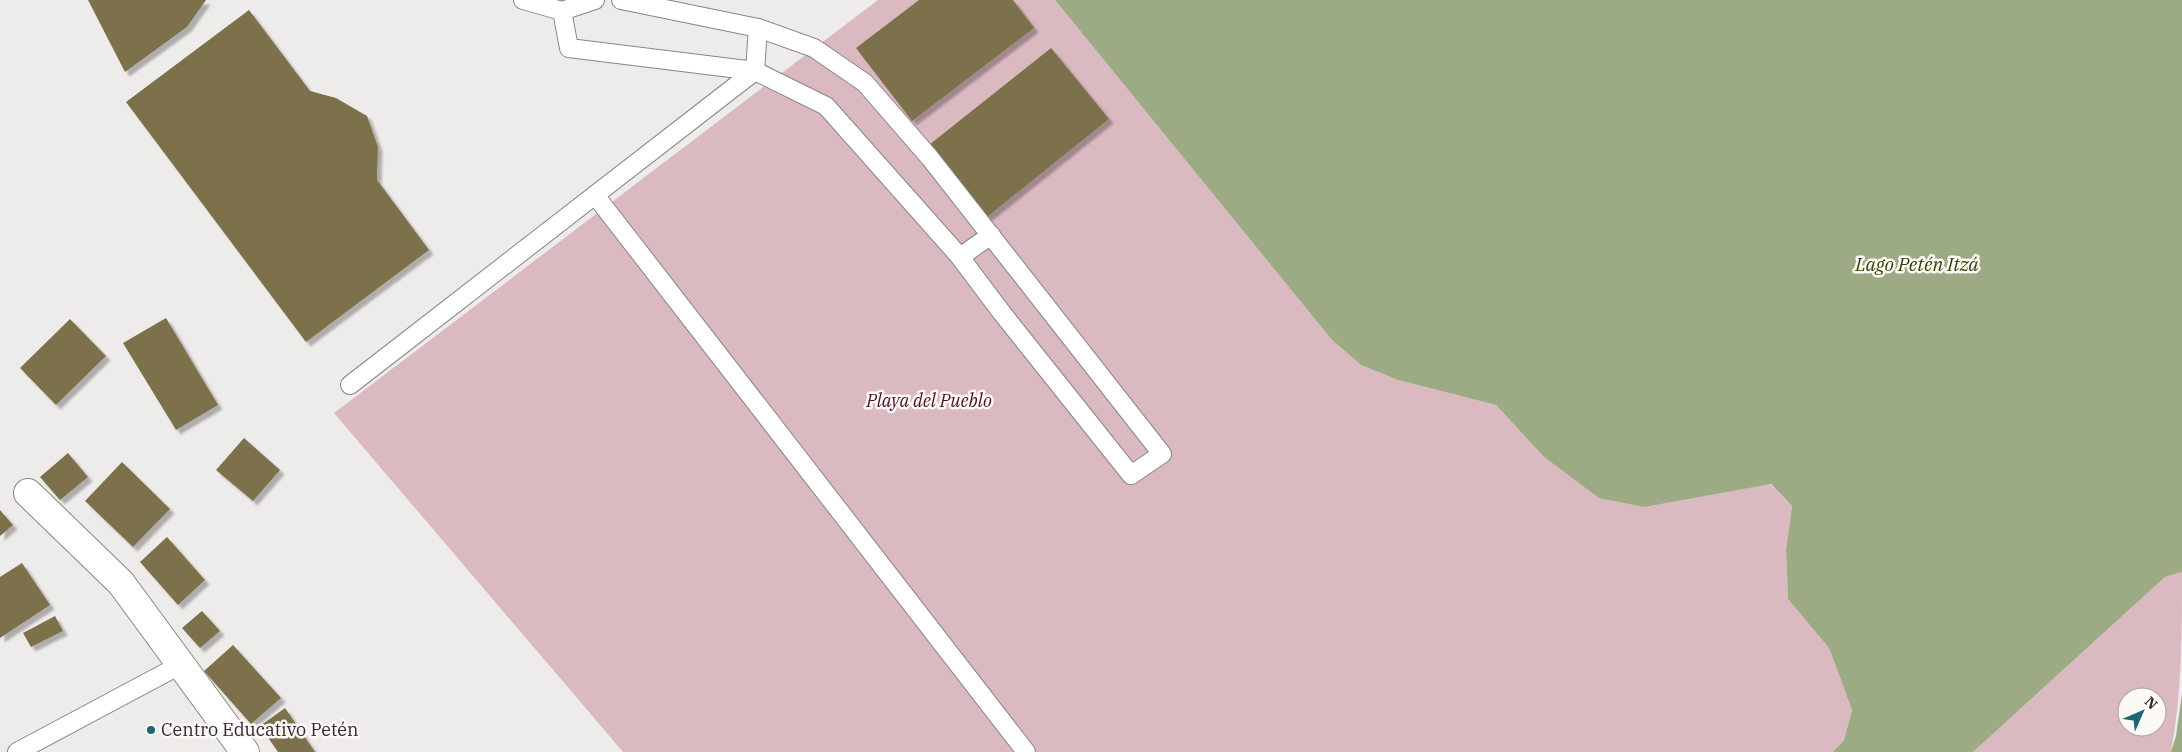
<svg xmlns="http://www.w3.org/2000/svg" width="2182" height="752" font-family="'IBM Plex Serif',serif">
<defs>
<filter id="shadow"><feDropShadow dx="4.5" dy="4.5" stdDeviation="1" flood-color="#0004"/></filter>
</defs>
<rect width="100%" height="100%" fill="#eeecea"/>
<!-- green -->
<g fill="#dbb9c1" fill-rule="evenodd">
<path d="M878 0H1055L1332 340 1361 365 1398 380 1496 405 1543 456 1645 507 1770 484 1792 506 1786 550 1788 599 1829 648 1852 710 1844 740 1833 752H623L334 413Z"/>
<path d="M2182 572C2182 632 2182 694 2171 752H1973L2165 577ZM2127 697H2157V727H2127Z"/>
</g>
<!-- water -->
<g fill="#9dab84">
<path d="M1055 0H2182V572L2165 577 1973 752H1833L1844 740 1852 710 1829 648 1788 599 1786 550 1792 506 1771 484 1645 507 1599 498 1543 456 1496 405 1398 380 1361 365 1332 340Z"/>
<path d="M2182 694V752H2171L2176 736Z"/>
</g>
<!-- building -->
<g fill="#7d714b" filter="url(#shadow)">
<path d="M88 0H206L187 27 125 72Z"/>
<path d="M919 0H1013L1034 28 912 121 856 48Z"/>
<path d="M249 10 310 91 336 98 367 116 378 147 377 180 429 250 306 342 126 102Z"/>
<path d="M1051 48 1109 119 987 217 929 145Z"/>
<path d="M166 318 218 405 176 430 123 343Z"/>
<path d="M70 319 106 356 56 405 20 368Z"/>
<path d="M244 438 280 470 253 501 216 470Z"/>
<path d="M68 453 88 477 60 500 40 477Z"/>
<path d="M122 462 170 509 133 547 85 501Z"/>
<path d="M0 510 13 525 0 536Z"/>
<path d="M167 537 205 580 178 605 140 562Z"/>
<path d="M22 563 50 605 0 638V577Z"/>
<path d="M202 611 220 631 200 648 182 628Z"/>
<path d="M55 616 63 631 31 647 23 633Z"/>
<path d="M233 645 281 698 251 724 204 671Z"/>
<path d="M285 708 315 752H278L260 726Z"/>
</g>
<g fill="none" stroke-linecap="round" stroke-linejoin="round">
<defs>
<g id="service">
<path d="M523 0 562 11 595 0"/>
<path d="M562 11 569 48 755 71 826 106 960 257 1002 313 1131 475 1162 454 930 158 865 83 814 48 758 28 621 0"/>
<path d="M595 195 1026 752"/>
<path d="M960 257 991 235"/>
<path d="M350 385 755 71 758 28"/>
<path d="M17 752 180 665"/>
</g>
<path id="minor" d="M28 493 121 583 245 752"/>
</defs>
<!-- service casing -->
<use href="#service" stroke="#888684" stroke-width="20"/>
<!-- minor casing -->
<use href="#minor" stroke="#888684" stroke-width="30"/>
<!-- service -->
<use href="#service" stroke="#fff" stroke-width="18"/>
<!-- minor -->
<use href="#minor" stroke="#fff" stroke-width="28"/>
</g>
<!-- markers -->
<circle fill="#1e6575" stroke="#fcf9f7" stroke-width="2" cx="151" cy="730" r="5"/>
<g text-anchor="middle" stroke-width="5" stroke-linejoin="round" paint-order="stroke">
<!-- park labels -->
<g font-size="18" font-style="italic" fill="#491227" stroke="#fcf9f7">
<text x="929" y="407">Playa del Pueblo</text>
</g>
<!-- poi labels -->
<g font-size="18" fill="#2d2c2b" stroke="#fcf9f7" text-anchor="start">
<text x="161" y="736">Centro Educativo Petén</text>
</g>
<!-- water labels -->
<g font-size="19" font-style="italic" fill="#314100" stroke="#fcf9f7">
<text x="1917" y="271">Lago Petén Itzá</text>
</g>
</g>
<!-- north arrow -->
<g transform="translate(2142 712) rotate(45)"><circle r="24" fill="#fcf9f7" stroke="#a9a7a5"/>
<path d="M0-4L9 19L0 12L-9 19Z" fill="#1e6575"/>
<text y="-8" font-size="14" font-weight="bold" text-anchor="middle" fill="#2d2c2b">N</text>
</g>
</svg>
